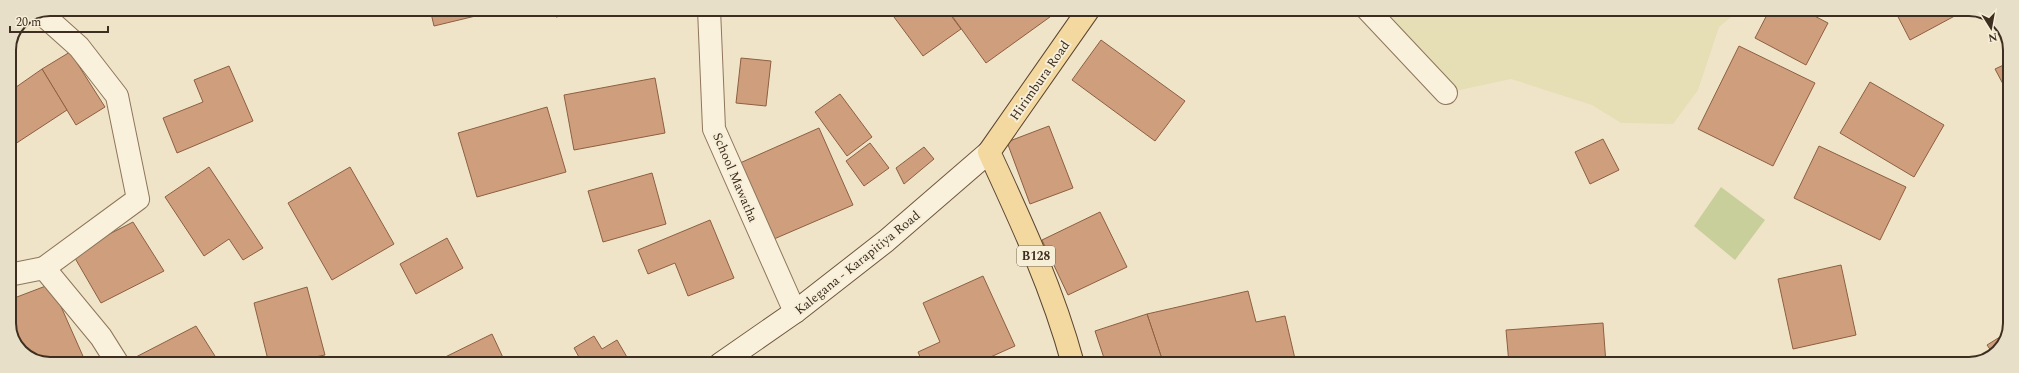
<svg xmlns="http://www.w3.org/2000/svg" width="2019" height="373" font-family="Spectral,serif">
<rect width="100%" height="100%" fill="#f0e4c8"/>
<!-- farmland -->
<path fill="#e6deb5" d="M1367 9H1741L1719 27 1698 90 1673 124 1621 123 1592 105 1511 79 1446 93Z"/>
<!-- green -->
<path fill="#c9cf9b" d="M1721 187 1765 220 1735 260 1694 226Z"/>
<!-- building -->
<g fill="#cf9f7d" stroke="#8d5f41">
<path d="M430 9H487L488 13 434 26Z"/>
<path d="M555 9H595L556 17Z"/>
<path d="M896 9H946L961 29 923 56 891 13Z"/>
<path d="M947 9H1061L986 63Z"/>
<path d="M1770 9H1801L1828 23 1806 65 1755 38Z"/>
<path d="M1894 9H1963L1964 11 1910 40Z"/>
<path d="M1101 40 1185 101 1155 141 1072 80Z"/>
<path d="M1739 46 1815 83 1773 166 1698 129Z"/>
<path d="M70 52 105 107 76 125 42 69Z"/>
<path d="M741 58 771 61 766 106 736 103Z"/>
<path d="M2010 62V97L1995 69Z"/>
<path d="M229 66 253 121 177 153 163 118 203 102 194 80Z"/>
<path d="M42 69 67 110 9 148V92Z"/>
<path d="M655 78 665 133 574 150 564 95Z"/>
<path d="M1870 82 1944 125 1914 177 1840 133Z"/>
<path d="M840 94 872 137 847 156 815 112Z"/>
<path d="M547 107 566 172 477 197 458 133Z"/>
<path d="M1049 126 1073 188 1030 204 1007 142Z"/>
<path d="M819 128 853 205 774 239 740 163Z"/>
<path d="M1603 139 1619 170 1590 184 1575 152Z"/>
<path d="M870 143 889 168 864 186 846 161Z"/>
<path d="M1819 146 1906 187 1880 240 1794 198Z"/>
<path d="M924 147 934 159 904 184 896 168Z"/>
<path d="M209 167 263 248 243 260 229 239 204 256 165 197Z"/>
<path d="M350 167 394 244 332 280 288 203Z"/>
<path d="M652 173 666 224 603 242 588 191Z"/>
<path d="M1100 212 1127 267 1068 295 1042 240Z"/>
<path d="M710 220 734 278 688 296 675 263 648 274 638 250Z"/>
<path d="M133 222 164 271 101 303 72 253Z"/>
<path d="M447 238 463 268 416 294 400 264Z"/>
<path d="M1841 265 1856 335 1793 349 1778 279Z"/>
<path d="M983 276 1015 346 975 364H923L918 352 940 342 923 303Z"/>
<path d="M51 284 86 363 45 364 21 352 9 328V300Z"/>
<path d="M307 287 325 355 280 364H269L254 303Z"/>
<path d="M1248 291 1256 322 1285 316 1296 363 1177 364 1175 357 1163 362 1147 314Z"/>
<path d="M1147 314 1163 362 1158 364H1106L1095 331Z"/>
<path d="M1603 323 1606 364H1509L1506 330Z"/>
<path d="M196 326 220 364H135L132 359Z"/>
<path d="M2008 332 1996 354 1994 355 1987 345Z"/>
<path d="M492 334 506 364H431Z"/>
<path d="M594 336 602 349 617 340 631 364H572L580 359 574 348Z"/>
</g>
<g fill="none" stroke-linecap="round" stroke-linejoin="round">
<defs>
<g id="street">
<path d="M709 9 714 129 795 312"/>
<path d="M1367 9 1446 93"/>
<path d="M41 13 79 47 117 96 138 199 44 268"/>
<path d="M9 275 44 268 101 337 118 364"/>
</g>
<path id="secondary" d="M720 364 795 312 886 241 989 152"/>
<path id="primary" d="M1073 364C1053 290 1021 221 989 152L1089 9"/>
</defs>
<!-- street casing -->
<use href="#street" stroke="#8d765c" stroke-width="24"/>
<!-- secondary casing -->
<use href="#secondary" stroke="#6f573f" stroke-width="24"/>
<!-- primary casing -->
<use href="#primary" stroke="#5b4430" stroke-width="24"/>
<!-- street -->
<use href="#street" stroke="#faf1dc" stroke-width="22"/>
<!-- secondary -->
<use href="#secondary" stroke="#faf1dc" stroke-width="22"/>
<!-- primary -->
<use href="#primary" stroke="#f3d9a0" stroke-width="22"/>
</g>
<g text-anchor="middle" stroke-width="4" stroke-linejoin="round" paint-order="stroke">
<!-- shield labels -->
<rect fill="#f7eed8" stroke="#756857" stroke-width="1" x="1017" y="246" width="38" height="20" rx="3"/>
<g font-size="12" font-weight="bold" fill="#3d2e20">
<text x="1036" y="260">B128</text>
</g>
<!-- street labels -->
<g font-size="13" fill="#3d2e20" stroke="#f7eed8">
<text transform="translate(1039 80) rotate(-55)" y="5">Hirimbura Road</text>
<text transform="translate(736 177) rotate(67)" y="5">School Mawatha</text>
<text transform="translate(857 262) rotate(-39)" y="5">Kalegana - Karapitiya Road</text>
</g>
</g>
<!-- crop -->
<path d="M0 0H2019V373H0ZM50 16H1969A34 34 0 0 1 2003 50V323A34 34 0 0 1 1969 357H50A34 34 0 0 1 16 323V50A34 34 0 0 1 50 16Z" fill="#e8dfc9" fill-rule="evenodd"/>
<path fill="none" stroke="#3d2e20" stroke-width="2" d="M50 16H1969A34 34 0 0 1 2003 50V323A34 34 0 0 1 1969 357H50A34 34 0 0 1 16 323V50A34 34 0 0 1 50 16Z"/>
<!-- north arrow -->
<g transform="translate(1991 28) rotate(169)" stroke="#f7eed8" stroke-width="3" paint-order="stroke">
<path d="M0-3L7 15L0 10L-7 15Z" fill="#3d2e20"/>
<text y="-6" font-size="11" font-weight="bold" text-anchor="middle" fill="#3d2e20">N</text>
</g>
<!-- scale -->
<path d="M10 26v6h98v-6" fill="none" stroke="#3d2e20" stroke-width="2"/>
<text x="16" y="26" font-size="12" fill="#3d2e20" stroke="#f7eed8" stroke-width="3" paint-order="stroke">20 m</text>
</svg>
